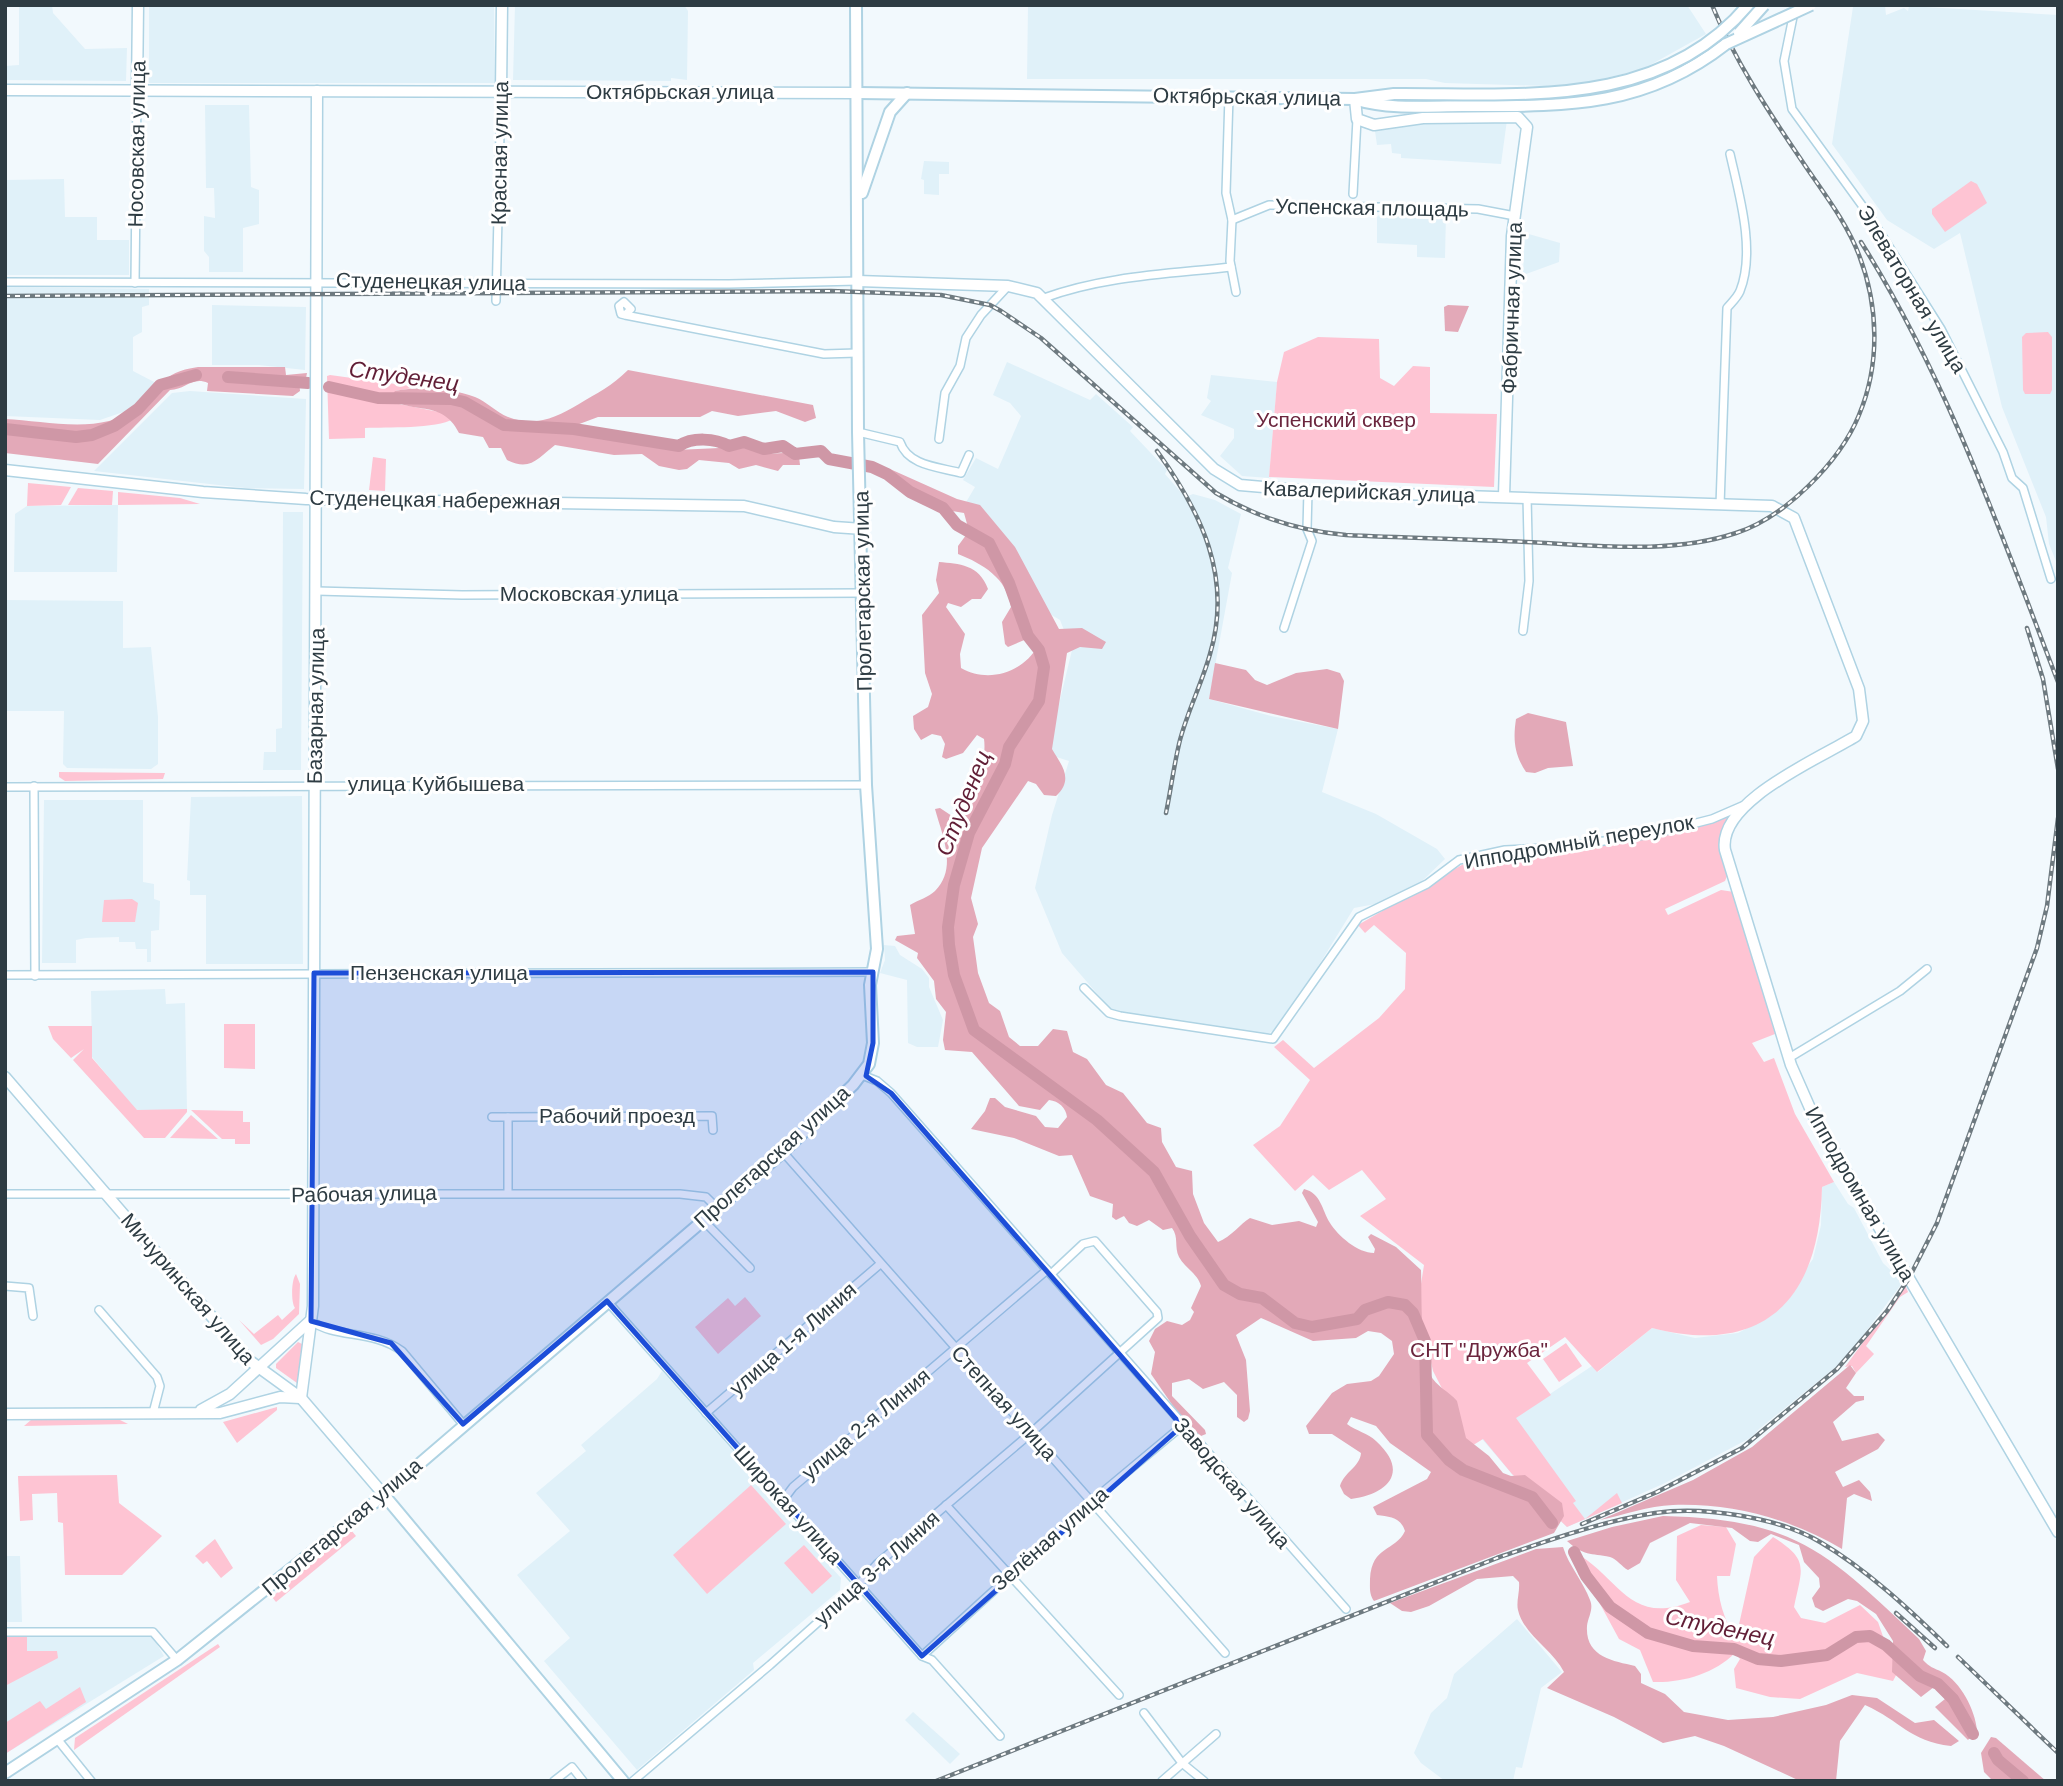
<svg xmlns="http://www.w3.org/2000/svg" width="2063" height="1786" font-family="Arial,sans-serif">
<rect width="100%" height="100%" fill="#f2f9fd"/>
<!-- built -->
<g fill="#e0f1f9">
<path d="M19 5H52L53 13 85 49 127 48 126 81 5 80V66L19 65Z"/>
<path d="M149 5H494L495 83H149Z"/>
<path d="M515 5H684L688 11 687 80 671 78V81L513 80Z"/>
<path d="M1028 5H1687L1706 34 1643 69 1586 83 1546 86 1445 83 1426 79H1027Z"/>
<path d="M1885 5 1886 15 1904 8 1908 11 1909 6 2058 15V566L2049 544 2046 517 2002 407 1960 233 1934 249 1887 220 1832 144 1853 7Z"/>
<path d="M205 105H249L251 187 259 190V224L243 228V272H209V257L204 251V216L215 218 214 188H206Z"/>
<path d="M1507 120 1501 164 1401 158V154L1392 153 1391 144 1377 145 1375 131 1433 122Z"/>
<path d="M924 161 949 162V174H939V195L924 194V180L921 179Z"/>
<path d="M64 179 65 217H97V240H129V275H5V180Z"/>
<path d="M1382 212 1446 214 1445 258 1417 257V245L1377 243V217Z"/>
<path d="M1525 233 1560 243 1559 262 1523 275Z"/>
<path d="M5 287 149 289V305L142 307V332L133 337V371L158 384 138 407 100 420 5 416Z"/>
<path d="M212 305 306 307 305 370 259 365H212Z"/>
<path d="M1007 362 1090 400 1096 394 1133 427 1130 431 1167 470 1165 474 1185 497 1193 494 1215 500 1241 514 1228 568 1232 573 1209 699 1271 716 1338 729 1322 792 1376 814 1437 849 1445 859 1419 884 1381 903 1354 908 1282 1025 1268 1034 1112 1011 1062 953 1035 888 1052 815 1069 761 1047 754 1072 650 1060 620 1043 610 962 509 975 487 963 480 976 458 998 469 1021 416 1010 403 993 395Z"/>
<path d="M1211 375 1277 382 1269 478 1242 476 1220 456 1234 438V429L1201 415 1211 401 1207 398Z"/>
<path d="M190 391 306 399 304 489 245 488 94 471 172 393Z"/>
<path d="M118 505 117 572H14L15 514 27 506Z"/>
<path d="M283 512H303L301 770H263L264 752H276V729L282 728Z"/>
<path d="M5 600 123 601V648L151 647 158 717V764L151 769 67 768 63 764 64 711H5Z"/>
<path d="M302 796 303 964H206V895H190V881L187 880 191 797Z"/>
<path d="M44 800H143V882L154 884V899L160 901 159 930 151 931V962H147V949H136L135 942H119V937L86 938 76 940V963H42Z"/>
<path d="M884 945 895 946 900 955 922 969 929 978V987L943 1020 938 1047H917L908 1043 907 980 880 973 885 960Z"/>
<path d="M165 989 166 1004 185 1003 187 1109 137 1111 92 1057 91 991Z"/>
<path d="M1834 1182 1848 1204 1854 1208 1883 1263 1903 1282 1856 1345 1837 1366 1759 1429 1752 1437 1665 1483 1567 1527 1512 1474 1482 1439 1592 1366 1598 1372 1652 1328 1695 1338 1738 1333 1772 1315 1813 1259 1821 1225 1822 1187Z"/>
<path d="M662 1371 756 1477 753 1481 841 1578 840 1590 753 1663 754 1670 637 1770 544 1661 570 1638 517 1575 570 1531 536 1493 586 1451 581 1445 657 1379Z"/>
<path d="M5 1556H20L22 1622H5Z"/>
<path d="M1517 1619 1562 1672 1541 1688 1522 1768 1516 1767 1513 1781H1445L1421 1763 1414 1753 1431 1713 1447 1698 1454 1674Z"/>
<path d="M152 1636 164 1656 5 1754V1637Z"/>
<path d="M913 1712 960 1754 950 1764 905 1720Z"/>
</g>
<!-- green -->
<g fill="#fec4d3">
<path d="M1971 181 1977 184 1987 203 1945 232 1932 214V209Z"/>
<path d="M2048 332 2052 337V390L2050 394H2025L2023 390 2022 337 2026 333Z"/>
<path d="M1318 337 1379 339 1380 378 1394 386 1413 366 1430 367V413L1497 414 1494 487 1269 477 1277 382 1284 352Z"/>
<path d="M330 375 418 387 395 391 399 404 444 413 453 419C437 429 386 427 365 428V438L329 439 327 376Z"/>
<path d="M373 457 386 459 385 491 369 490Z"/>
<path d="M28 483 71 487 61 505 27 506Z"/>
<path d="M78 488 113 491 112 505H68Z"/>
<path d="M118 492 180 498 200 504 118 505Z"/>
<path d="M59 772 165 773 163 779 65 781 59 777Z"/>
<path d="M1728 817 1719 839 1727 876 1725 881 1665 909 1668 915 1721 890 1734 892 1775 1034 1752 1043 1764 1062 1774 1058 1795 1114 1834 1182 1822 1187C1820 1298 1765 1357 1652 1328L1597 1372 1565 1337 1527 1363 1551 1395 1516 1418 1576 1501 1573 1503 1585 1519 1617 1493 1622 1503 1567 1527 1512 1474 1483 1439 1462 1452 1449 1402 1433 1371 1418 1303 1424 1265 1360 1216 1386 1199 1362 1170 1329 1190 1313 1175 1295 1191 1253 1145 1280 1126 1310 1080 1274 1047 1283 1040 1314 1068 1379 1018 1405 989 1406 953 1374 925 1365 933 1358 925 1467 862 1502 855 1641 839Z"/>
<path d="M132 899 138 903 135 922H102L104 900Z"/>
<path d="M224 1024H255V1069L224 1068Z"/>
<path d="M48 1026H92V1058L137 1110 187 1109V1112L165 1138H144L73 1060 84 1049 71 1058 53 1039Z"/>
<path d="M191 1110 243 1111V1122H250V1144H235V1139H222Z"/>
<path d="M191 1115 218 1139 170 1138Z"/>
<path d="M296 1274 300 1284 299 1314 273 1339 261 1345 239 1320 254 1334 278 1315 282 1320 295 1308C291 1303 291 1280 296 1274Z"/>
<path d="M1905 1285 1908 1292 1900 1297 1866 1346 1874 1354 1856 1373 1852 1366 1845 1367Z"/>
<path d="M745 1297 761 1316 718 1354 695 1327 728 1298 735 1306Z"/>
<path d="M298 1342 302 1344 297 1383 276 1368V1364Z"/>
<path d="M1566 1343 1582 1366 1559 1382 1543 1359Z"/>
<path d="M277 1407V1410L237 1443 223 1422Z"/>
<path d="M31 1420H120L128 1424 24 1426Z"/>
<path d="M117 1475 119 1503 162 1536 122 1575H65L63 1523 58 1522 57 1493 32 1494 33 1520 20 1521 18 1476Z"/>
<path d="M751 1485 786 1524 707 1594 673 1555Z"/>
<path d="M1701 1525 1726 1527 1736 1544 1730 1576H1717C1718 1598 1723 1619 1736 1638L1754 1557 1773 1537C1810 1560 1802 1568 1794 1607L1801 1618 1825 1623 1860 1605 1878 1622 1886 1645 1903 1662 1893 1681 1857 1673 1800 1699 1770 1697 1736 1688 1734 1669 1740 1659 1735 1653C1714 1674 1682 1683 1653 1682L1640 1650 1619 1639 1599 1602 1578 1574 1574 1552C1619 1576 1628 1626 1690 1602L1676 1580 1677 1536Z"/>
<path d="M351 1530 356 1536 276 1602 272 1597Z"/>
<path d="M215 1539 233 1568 221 1578 207 1561 203 1564 195 1556Z"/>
<path d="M804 1545 832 1576 812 1594 784 1563Z"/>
<path d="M5 1637H27V1651H57L58 1658 5 1686Z"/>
<path d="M218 1644 220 1647 74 1750 75 1738Z"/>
<path d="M80 1687 86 1702 5 1754V1723L40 1701 46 1709Z"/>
</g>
<!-- forest -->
<g fill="#e3a9b8">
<path d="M1448 305 1469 306 1458 332 1445 331 1444 307Z"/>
<path d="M198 367H285L286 375 307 373 306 378 299 379 300 391 293 396 207 391 208 383C192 376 185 390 170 390L98 464 5 453V419C47 421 102 435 137 408 165 387 158 373 198 367Z"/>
<path d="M628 370 813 405 816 418 805 422 776 411 738 416 712 411 700 417H598L574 426 576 431 676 450 741 447 765 454 784 453 799 456 800 465H783L778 471 756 465 739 469 729 463 699 460 687 469 679 470 659 466 642 454 614 455 555 445C539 457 531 472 507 460L501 448H489L483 437 459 433C442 396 402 417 392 395L395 391C420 386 451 388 475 397 487 402 496 412 508 417 535 427 556 418 579 404 597 393 612 386 628 370Z"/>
<path d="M890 469 957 499 980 505 1015 547 1059 629 1082 628 1106 642 1102 649 1080 647 1067 653 1052 749C1062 766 1074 779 1056 796L1044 795 1036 784 1028 781 982 848 971 898 978 924 973 937 978 973 989 1003 1000 1011 1009 1037 1020 1046H1038L1053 1029 1067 1031 1073 1052 1087 1059 1106 1085 1123 1093 1147 1123 1161 1128 1162 1142 1176 1167 1192 1171 1193 1194 1204 1223 1218 1242C1231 1237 1240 1224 1250 1218L1272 1225 1299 1221 1316 1227 1318 1222 1302 1193 1304 1189C1321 1193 1322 1210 1330 1223 1338 1236 1358 1253 1374 1253L1375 1249 1368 1237 1371 1234 1396 1247 1421 1270C1422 1296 1420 1351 1430 1374 1436 1387 1449 1391 1457 1401L1466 1438 1489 1456 1503 1473 1511 1476 1525 1475 1562 1503 1564 1516 1554 1533 1374 1601C1369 1594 1370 1587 1370 1579 1372 1545 1395 1552 1405 1531 1400 1516 1389 1517 1377 1515L1373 1507 1427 1479 1431 1472 1390 1443 1376 1426 1351 1417 1347 1424C1356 1431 1368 1433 1376 1441 1410 1472 1388 1494 1351 1499L1344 1494 1340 1486C1344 1472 1360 1467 1361 1453L1332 1434H1309L1306 1426 1332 1393 1347 1384 1371 1381 1379 1376 1394 1354 1392 1341 1381 1333 1368 1331 1356 1338 1313 1341 1261 1318 1236 1335 1246 1360 1250 1411 1248 1419 1244 1422 1237 1417V1395L1224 1382 1203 1389 1189 1379 1172 1383V1396L1205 1430 1206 1434 1201 1436 1184 1422 1151 1374 1155 1352 1149 1341 1155 1329 1167 1321 1182 1325 1190 1320 1194 1312 1191 1308 1201 1286C1198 1274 1185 1268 1179 1257 1174 1247 1179 1237 1172 1228L1163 1230 1149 1220 1137 1226 1129 1223 1124 1216 1116 1220 1112 1217 1113 1204 1090 1196 1072 1155 1059 1156 1014 1138 971 1129 985 1111 990 1098H995L1005 1107 1036 1116 1045 1127 1058 1128 1067 1117C1066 1108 1059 1101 1049 1100L1040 1110 1019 1106 972 1052 945 1050 943 1040 946 1012 936 999 934 981 917 958 918 953 895 940 897 936 915 934 910 905C918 900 929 897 935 891 958 868 942 835 935 809L940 808 955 818C976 815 987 758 984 739L977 735 963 753 946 759 942 757 945 744 941 736 932 734 921 740 914 729 913 716 928 707 932 694 925 673 922 615 939 593 936 580 939 562C959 564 979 564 988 589L981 599H972L961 607 948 603 946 607 965 634 960 654 961 668C989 684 1023 672 1038 646L1029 638 1008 647 1005 644 1002 622 1011 607C1007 578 983 564 958 554V546L969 531 964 513 934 508 890 474Z"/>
<path d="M1215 663 1246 670 1255 680 1267 685 1296 673 1327 669 1340 673 1344 681 1338 729 1209 699Z"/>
<path d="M1528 713 1566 722 1573 766 1548 768 1535 773 1526 772C1514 754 1513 739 1516 719Z"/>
<path d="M1850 1365 1856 1373 1846 1388 1854 1396H1864V1400L1856 1402 1833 1422 1842 1441 1878 1433 1885 1440 1878 1449 1835 1472 1843 1487 1859 1480 1870 1492 1872 1501 1854 1494 1847 1498 1842 1549C1791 1519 1733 1503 1673 1505 1648 1506 1624 1515 1600 1520L1693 1480 1752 1447Z"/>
<path d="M1663 1516C1796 1519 1827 1552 1919 1639L1926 1651 1923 1660C1929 1667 1934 1668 1942 1672 1961 1682 1975 1710 1977 1730L1968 1740 1935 1707 1945 1699 1934 1687 1921 1697 1892 1672 1893 1641 1876 1614 1857 1601 1848 1599 1823 1611 1815 1607 1812 1598 1820 1587 1819 1578 1804 1562 1799 1545 1771 1534 1758 1542 1750 1541 1732 1528 1690 1523 1650 1543 1640 1563 1628 1570C1622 1567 1617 1559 1610 1557 1591 1553 1583 1556 1567 1541L1612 1527Z"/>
<path d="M1563 1547C1569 1566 1583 1581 1590 1600 1594 1609 1588 1617 1587 1626 1585 1657 1613 1661 1635 1666L1641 1674V1683L1665 1694 1684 1712 1728 1720 1773 1717 1826 1705 1852 1695 1877 1698 1915 1723 1934 1720 1959 1741 1951 1746C1909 1741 1901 1721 1865 1705L1840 1741 1836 1781H1800L1724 1746 1695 1736 1663 1743 1614 1717 1547 1688 1564 1672C1553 1650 1523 1634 1518 1610 1516 1602 1520 1591 1519 1582L1513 1576 1477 1579 1429 1606 1411 1612 1402 1611 1390 1603 1536 1549Z"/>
<path d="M1991 1737 1996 1738 2046 1781H1993L1984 1772 1981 1753Z"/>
</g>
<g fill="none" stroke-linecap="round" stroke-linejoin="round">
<!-- river -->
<g stroke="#cf97a6" stroke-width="12">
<path d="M228 377 308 383"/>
<path d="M329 387 378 398 451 399 464 402 504 425 574 429 679 446C692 437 715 438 729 446L744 442 764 449 783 446 795 454 821 451 829 459 872 467 887 474 910 492 943 508 957 525 989 543 1009 583 1028 636 1039 650 1044 667 1039 701 1009 747 1005 764 969 833 954 885 948 927 949 945 954 975 974 1030 1097 1120 1154 1172 1190 1236 1224 1285 1240 1294 1262 1298 1295 1323 1312 1327 1357 1319 1365 1310 1388 1302 1405 1305 1413 1313 1425 1341 1427 1435 1449 1460 1463 1470 1532 1497 1552 1523"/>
<path d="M5 429 76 437 92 435 114 426 138 409 160 385 196 375"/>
<path d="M1574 1552 1586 1576 1610 1607 1648 1633 1693 1646 1734 1649 1758 1659 1781 1661 1827 1655 1856 1637 1870 1636 1886 1645 1920 1676 1938 1684 1953 1699 1973 1734"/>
<path d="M1994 1753 1998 1760 2023 1781"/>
</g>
<defs>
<g id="street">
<path d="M1794 12 1784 61 1792 109 1869 215 1941 329 2003 452 2012 478 2023 488 2051 579"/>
<path d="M1229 96 1226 193 1232 220 1230 261 1236 292"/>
<path d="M1353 194 1357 119"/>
<path d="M1232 220 1269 205 1478 209 1515 216"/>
<path d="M5 282 729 284 858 281"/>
<path d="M135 283 137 91"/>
<path d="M1044 298C1104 276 1168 274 1231 267"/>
<path d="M496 301 501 91"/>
<path d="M625 315 631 309 624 302 619 306 621 314 625 315 824 354 857 353"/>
<path d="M858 432 900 442C908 466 939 467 961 473L969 455"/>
<path d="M939 439 945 393 960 366 966 338 981 315 1008 286"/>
<path d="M1720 505 1727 308C1731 303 1737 298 1740 291 1756 251 1739 194 1730 154"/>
<path d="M317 591 462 595 862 593"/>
<path d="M1284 628 1312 541 1307 529 1308 491"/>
<path d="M1523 631 1529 581 1527 497"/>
<path d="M34 786 35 976"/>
<path d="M5 787 866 785"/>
<path d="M5 975 873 972"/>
<path d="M1084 988 1109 1013 1120 1016 1273 1039 1359 917 1427 884 1459 860 1505 850 1564 847 1657 833 1712 819 1742 806"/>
<path d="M1789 1058 1900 991 1927 969"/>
<path d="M862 1075 877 1081 891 1093 1346 1609"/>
<path d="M492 1117 712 1116 713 1130"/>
<path d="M508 1117V1192"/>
<path d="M783 1152 1225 1653"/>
<path d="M5 1194H680L706 1197 717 1208"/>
<path d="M703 1220 750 1268"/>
<path d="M5 1286 29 1288 33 1316"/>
<path d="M607 1301 922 1656 932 1660 1000 1736"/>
<path d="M99 1310 157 1377 160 1386 153 1413"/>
<path d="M311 1321C337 1339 371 1329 402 1351L463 1424"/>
<path d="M706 1413 879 1265"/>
<path d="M784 1499 793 1487 1047 1270"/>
<path d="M946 1505 1119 1695"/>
<path d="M5 1632H153L177 1660"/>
<path d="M922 1656 1092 1501 1182 1426"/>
<path d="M1144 1713 1182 1763 1204 1781"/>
<path d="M58 1740 91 1781"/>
<path d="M554 1781 572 1767 583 1781"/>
<path d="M633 1781 770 1665 853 1591 877 1564 1031 1433 1158 1318 1157 1312 1095 1241 1083 1244 1051 1274"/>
<path d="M1162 1781 1216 1734"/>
</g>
<g id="secondary">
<path d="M5 90 858 93"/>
<path d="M137 91 138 5"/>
<path d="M501 91 502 5"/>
<path d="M1355 99 1357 119 1374 125 1423 118 1518 117 1527 127 1512 236 1504 496"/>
<path d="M858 281 1008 286 1037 293 1214 469 1240 485 1308 491 1772 506 1794 518 1859 689 1863 721 1856 736C1821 758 1717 801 1725 850L1791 1065 1813 1115 2058 1532"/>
<path d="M5 470 203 492 306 499 744 506 834 527 863 529"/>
<path d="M5 1077 250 1361 301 1398 384 1495"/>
<path d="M301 1398 313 1306 317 91"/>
<path d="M201 1410 230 1394 310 1321"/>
<path d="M5 1414 220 1413 280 1397 300 1398"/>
</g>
<g id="primary">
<path d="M858 93 1355 99 1394 94"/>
<path d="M1357 100C1391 110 1428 106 1463 106 1563 106 1643 109 1726 44"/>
<path d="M862 193 890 112 907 93"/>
<path d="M384 1495 623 1781"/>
<path d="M5 1773 177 1660 375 1502 783 1152 853 1085 869 1064 873 1043 870 985 877 949 866 785 858 432 856 5"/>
</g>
</defs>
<!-- street casing -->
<use href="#street" stroke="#afd3e3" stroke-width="10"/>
<!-- secondary casing -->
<use href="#secondary" stroke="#afd3e3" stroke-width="13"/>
<!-- primary casing -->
<use href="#primary" stroke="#afd3e3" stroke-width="14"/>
<!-- street -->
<use href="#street" stroke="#fff" stroke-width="7"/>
<!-- secondary -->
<use href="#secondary" stroke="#fff" stroke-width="10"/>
<!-- primary -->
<use href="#primary" stroke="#fff" stroke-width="10"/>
<defs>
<g id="rail">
<path d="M1861 242C1947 379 2000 531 2058 682"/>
<path d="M5 296 831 291 941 295 990 305 1001 311 1041 338 1216 493C1256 517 1300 531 1346 535 1406 538 1466 539 1526 542 1594 545 1670 555 1736 533 1784 518 1840 462 1859 415 1880 365 1879 307 1859 255 1846 221 1822 191 1802 161 1768 111 1735 61 1712 5"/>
<path d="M1157 451C1201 512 1233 577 1210 654 1202 683 1188 710 1180 740 1174 764 1171 789 1166 813"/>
<path d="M2027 628 2043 679 2058 769"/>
<path d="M1582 1524 1657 1492 1742 1448 1837 1369 1887 1311 1909 1278 1937 1223 2037 948 2047 906 2058 818"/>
<path d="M1896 1613 1935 1648"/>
<path d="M1958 1657 2058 1753"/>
<path d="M936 1781 1497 1558C1547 1541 1602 1521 1655 1513 1703 1506 1778 1517 1820 1542 1866 1569 1909 1609 1947 1646"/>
</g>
</defs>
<!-- rail casing -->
<use href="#rail" stroke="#6e7a80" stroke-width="4.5"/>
<!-- rail -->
<use href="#rail" stroke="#fff" stroke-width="2" stroke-dasharray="5" stroke-linecap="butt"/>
<defs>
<g id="primary-bridge">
<path d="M1739 33 1764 5"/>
<path d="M1726 44 1811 5"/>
<path d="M1394 94C1517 93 1659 111 1748 5"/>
</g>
</defs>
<!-- primary-bridge casing -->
<use href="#primary-bridge" stroke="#afd3e3" stroke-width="14" stroke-linecap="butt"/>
<!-- primary-bridge -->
<use href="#primary-bridge" stroke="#fff" stroke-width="10"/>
</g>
<!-- marked area -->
<path fill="#1d4ed8" fill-opacity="0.2" stroke="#1d4ed8" stroke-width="5" stroke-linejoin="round" d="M873 972V1043L866 1076 891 1093 1182 1426 922 1656 607 1301 463 1424 391 1343 311 1321 314 973Z"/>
<g text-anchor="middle" stroke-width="6" stroke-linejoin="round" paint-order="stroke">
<!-- street labels -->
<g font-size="21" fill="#2e3c43" stroke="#fff">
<text x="680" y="99">Октябрьская улица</text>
<text transform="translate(1247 97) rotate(1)" y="7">Октябрьская улица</text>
<text transform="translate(137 144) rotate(-89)" y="7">Носовская улица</text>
<text transform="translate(500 153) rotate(-89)" y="7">Красная улица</text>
<text transform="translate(1372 208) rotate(1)" y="7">Успенская площадь</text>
<text transform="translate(431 282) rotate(1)" y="7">Студенецкая улица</text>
<text transform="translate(1912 289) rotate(59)" y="7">Элеваторная улица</text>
<text transform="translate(1512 308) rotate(-88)" y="7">Фабричная улица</text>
<text transform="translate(1369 492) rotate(2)" y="7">Кавалерийская улица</text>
<text transform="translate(435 500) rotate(1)" y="7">Студенецкая набережная</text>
<text transform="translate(863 591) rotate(-91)" y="7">Пролетарская улица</text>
<text x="589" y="601">Московская улица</text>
<text transform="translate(316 706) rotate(-89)" y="7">Базарная улица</text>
<text x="436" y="791">улица Куйбышева</text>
<text transform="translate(1579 842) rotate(-10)" y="7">Ипподромный переулок</text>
<text x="439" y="980">Пензенская улица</text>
<text x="617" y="1123">Рабочий проезд</text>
<text transform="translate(772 1157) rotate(-42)" y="7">Пролетарская улица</text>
<text transform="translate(364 1194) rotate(-1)" y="7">Рабочая улица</text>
<text transform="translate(1860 1194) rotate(60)" y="7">Ипподромная улица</text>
<text transform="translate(188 1289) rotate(49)" y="7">Мичуринская улица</text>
<text transform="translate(793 1339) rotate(-41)" y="7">улица 1-я Линия</text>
<text transform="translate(1004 1403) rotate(48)" y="7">Степная улица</text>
<text transform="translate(866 1424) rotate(-40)" y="7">улица 2-я Линия</text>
<text transform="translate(1232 1483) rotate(49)" y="7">Заводская улица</text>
<text transform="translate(788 1505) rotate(48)" y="7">Широкая улица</text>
<text transform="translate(342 1527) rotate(-40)" y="7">Пролетарская улица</text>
<text transform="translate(1050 1539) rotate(-41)" y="7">Зелёная улица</text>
<text transform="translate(877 1568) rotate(-42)" y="7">улица 3-я Линия</text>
</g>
<!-- park labels -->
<g font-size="21" fill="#6b263e" stroke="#fff">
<text x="1336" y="427">Успенский сквер</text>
<text x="1479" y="1357">СНТ "Дружба"</text>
</g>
<!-- water labels -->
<g font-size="23" font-style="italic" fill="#611e36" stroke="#fff">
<text transform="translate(404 376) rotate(8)" y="8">Студенец</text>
<text transform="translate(963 803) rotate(-68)" y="8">Студенец</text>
<text transform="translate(1720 1627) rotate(12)" y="8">Студенец</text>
</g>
</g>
<!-- border -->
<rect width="2063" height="1786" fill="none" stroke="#2e3c43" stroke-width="14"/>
</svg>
